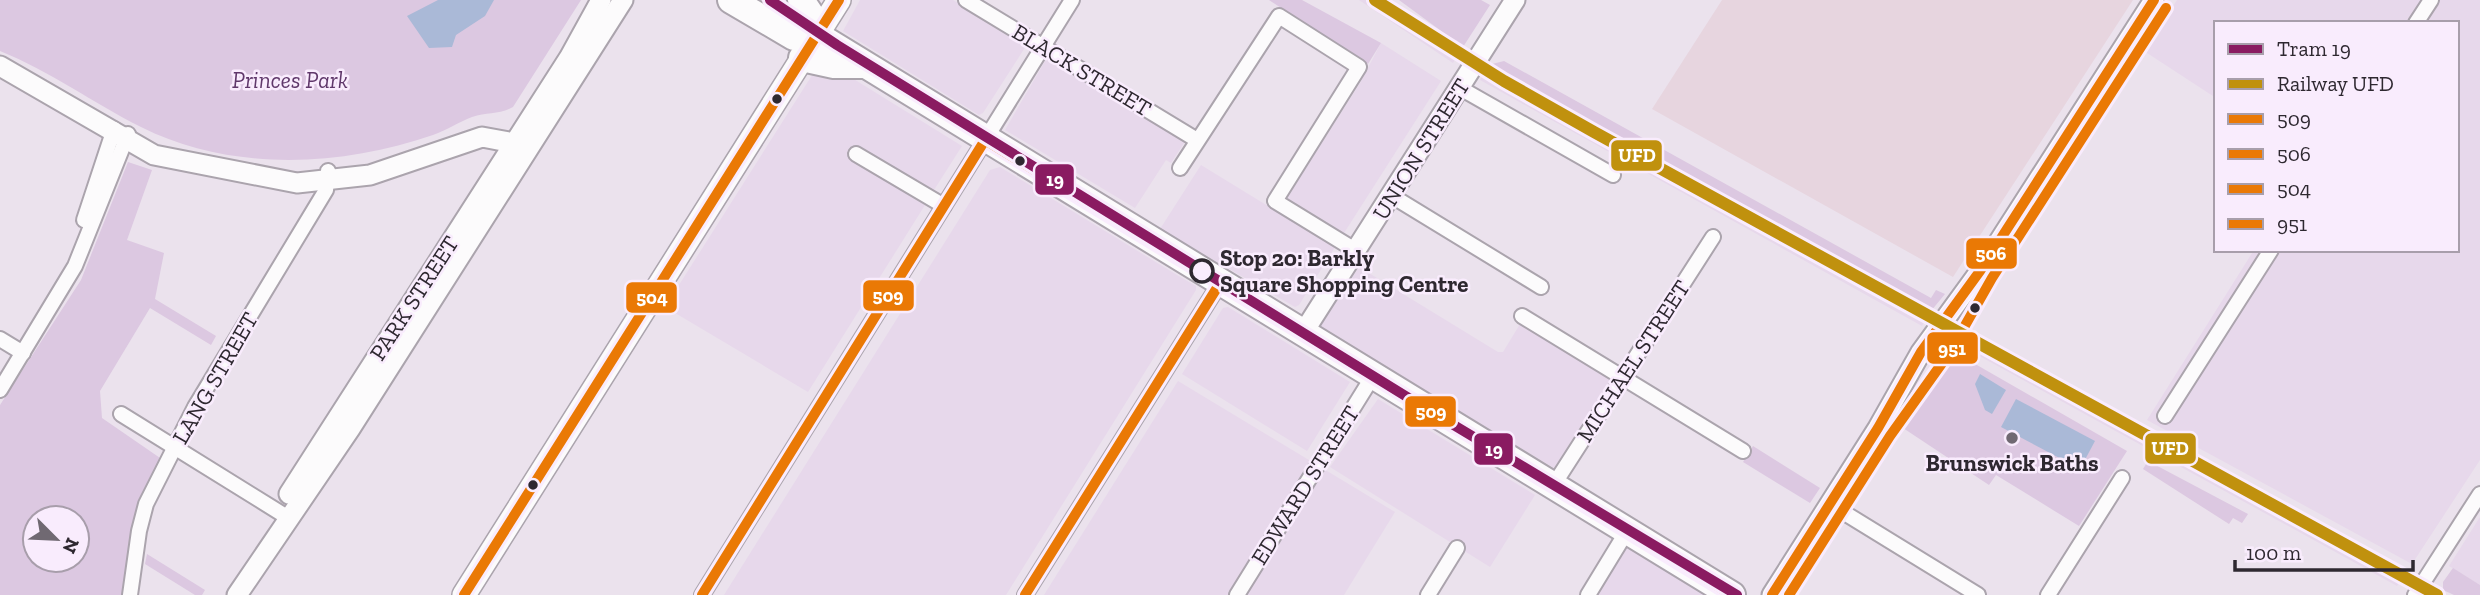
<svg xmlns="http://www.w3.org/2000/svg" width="2480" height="595" font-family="'Zilla Slab',serif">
<rect width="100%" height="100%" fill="#ebe2ed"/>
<!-- built -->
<g fill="#e7d8eb">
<path d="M860 0H953L1026 46 983 113 979 115 843 31Z"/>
<path d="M1359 0H1380L1442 39 1445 36 1463 47 1453 63Z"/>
<path d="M2177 0H2480V460L2412 564 2147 420 2254 250H2457V23H2216V98L2144 51Z"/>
<path d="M1381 43 1441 81 1344 233 1287 198 1360 83Z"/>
<path d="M1048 56 1186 140 1171 163 1166 160 1135 208 1005 130Z"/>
<path d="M1488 65 1526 88 1931 312 1922 326 1557 123 1480 80Z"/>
<path d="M816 69 852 78 962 146 934 190 860 147 851 159 925 205 808 392 665 307Z"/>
<path d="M1201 165 1335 247 1299 305 1295 307 1160 229Z"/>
<path d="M1000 167 1177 275 1196 286V290L1006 595H724L990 170Z"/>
<path d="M1359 267 1498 352H1503L1520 324 1612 378 1554 468 1320 327Z"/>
<path d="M1228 307 1350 382 1307 451 1182 374 1223 308Z"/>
<path d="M1968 332 2353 544 2406 572 2397 586 1954 342Z"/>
<path d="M1178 381 1395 512 1344 595H1044Z"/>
<path d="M1378 399 1535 495 1490 567 1330 467Z"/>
<path d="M2480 517V585L2449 566Z"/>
<path d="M1627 547 1705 595H1597Z"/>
</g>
<!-- education -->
<path fill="#e7d5df" d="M1722 0H2133L1953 277 1652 109Z"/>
<!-- green -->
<g fill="#dcc8e1" fill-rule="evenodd">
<path d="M0 0H581L513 107C499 115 487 112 472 117 459 122 447 130 433 135 340 167 231 172 141 127 93 103 50 71 0 51Z"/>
<path d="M1269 0H1302L1381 43 1368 64Z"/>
<path d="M1399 0H1481L1490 5 1463 47Z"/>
<path d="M1504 61 1931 298 1936 290 1945 294 1931 311 1488 65Z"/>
<path d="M128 162 152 170 127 240 164 253 155 299 216 336 211 345 150 308 100 391 102 418 163 460 137 516 122 595H0V405L81 280ZM35 518H77V560H35Z"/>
<path d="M1949 349 2127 451 2079 526 1996 475 1989 485 1900 426Z"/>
<path d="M1753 446 1820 488 1810 503 1743 462Z"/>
<path d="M2148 461 2248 514 2242 523 2233 518 2229 524 2143 469Z"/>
<path d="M147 554 205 590 202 595H195L145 564Z"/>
<path d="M2453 568 2480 585V595H2454L2443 590V582Z"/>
</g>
<!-- water -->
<g fill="#aab9d7">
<path d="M438 0H494L485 16 456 35 452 47 429 48 407 16Z"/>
<path d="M1980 374 2006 390 1992 414 1985 410 1975 384Z"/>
<path d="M2016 399 2095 441 2080 469 2001 427Z"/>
</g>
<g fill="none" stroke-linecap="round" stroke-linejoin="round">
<defs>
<g id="street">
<path d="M966 0 1197 140"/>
<path d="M2416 23 2431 0"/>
<path d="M1460 88 1613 175"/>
<path d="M856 154 944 206"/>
<path d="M1180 168 1279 16 1359 67 1275 201 1355 250"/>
<path d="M1392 196 1541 287"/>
<path d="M84 220 114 129"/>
<path d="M1522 316 1743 451"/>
<path d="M0 339 23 353"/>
<path d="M0 390 75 266 128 134"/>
<path d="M121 414 287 517"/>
<path d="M2165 416 2271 250"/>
<path d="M1553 486 1713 237"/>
<path d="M1830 504 1978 595"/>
<path d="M130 595 139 531 146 504 195 407 326 190 328 171"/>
<path d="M702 595 1072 0"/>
<path d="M1025 595 1220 283"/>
<path d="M1237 595 1373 376"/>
<path d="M1428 595 1457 548"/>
<path d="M1588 595 1627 531"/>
<path d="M2048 595 2122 478"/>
<path d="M2415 595 2480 494"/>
</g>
<g id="secondary">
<path d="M0 66 154 155 297 183 370 175 482 137 514 143"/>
<path d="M1303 333 1515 0"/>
<path d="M289 494 569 58 601 0"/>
<path d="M237 595 350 429 623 0"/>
<path d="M1772 595 1878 428 1921 352 1980 271 2154 0"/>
</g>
<path id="primary" d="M464 595 839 0"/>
<g id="highway">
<path d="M731 0 794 37 817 35"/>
<path d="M801 0 811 15 817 35"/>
<path d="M817 35 1732 595"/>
<path d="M802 58 834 65H863"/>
</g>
</defs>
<!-- street casing -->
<use href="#street" stroke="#aba4ad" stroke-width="18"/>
<!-- secondary casing -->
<use href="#secondary" stroke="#aba4ad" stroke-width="23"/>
<!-- primary casing -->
<use href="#primary" stroke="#aba4ad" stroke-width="26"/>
<!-- highway casing -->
<use href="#highway" stroke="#aba4ad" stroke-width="30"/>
<!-- street -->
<use href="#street" stroke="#fcfbfc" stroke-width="14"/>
<!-- secondary -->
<use href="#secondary" stroke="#fcfbfc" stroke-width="19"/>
<!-- primary -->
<use href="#primary" stroke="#fcfbfc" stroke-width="23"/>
<!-- highway -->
<use href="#highway" stroke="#fcfbfc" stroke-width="26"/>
<defs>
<g id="bus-1">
<path d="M702 595 985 140 1732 595"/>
<path d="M1025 595 1220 283"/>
</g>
<path id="bus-2" d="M1772 595 1878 428 1921 352 1980 271 2154 0"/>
<path id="bus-3" d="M464 595 839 0"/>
<path id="bus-4" d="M1789 595 1890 436 1950 352 1992 278 2166 8"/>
</defs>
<!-- bus-1 casing -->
<use href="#bus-1" stroke="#f9ecfd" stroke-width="16"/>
<!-- bus-2 casing -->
<use href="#bus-2" stroke="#f9ecfd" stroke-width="16"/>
<!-- bus-3 casing -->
<use href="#bus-3" stroke="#f9ecfd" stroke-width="16"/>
<!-- bus-4 casing -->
<use href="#bus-4" stroke="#f9ecfd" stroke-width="16"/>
<!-- bus-1 -->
<use href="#bus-1" stroke="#ea7905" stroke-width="10"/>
<!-- bus-2 -->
<use href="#bus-2" stroke="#ea7905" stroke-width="10"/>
<!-- bus-3 -->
<use href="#bus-3" stroke="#ea7905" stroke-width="10"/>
<!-- bus-4 -->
<use href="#bus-4" stroke="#ea7905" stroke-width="10"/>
<defs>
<path id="rail-1" d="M1375 0 1504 81 1594 132 2437 595"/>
</defs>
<!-- rail-1 casing -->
<use href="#rail-1" stroke="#f9ecfd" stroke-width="18"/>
<!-- rail-1 -->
<use href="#rail-1" stroke="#c0910e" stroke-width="12"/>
<defs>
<path id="tram-1" d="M770 0 837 45 1412 400 1737 595"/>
</defs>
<!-- tram-1 casing -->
<use href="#tram-1" stroke="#f9ecfd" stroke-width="16"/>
<!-- tram-1 -->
<use href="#tram-1" stroke="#8a1b61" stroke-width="10"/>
</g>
<!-- markers -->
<g fill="#2e2830" stroke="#f9ecfd" stroke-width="2.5">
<circle cx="777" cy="99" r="6"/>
<circle cx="1020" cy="161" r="6"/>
<circle cx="1975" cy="308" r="6"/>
<circle cx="533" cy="485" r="6"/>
</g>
<circle fill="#f9ecfd" stroke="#2e2830" stroke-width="3.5" cx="1202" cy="271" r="11"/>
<circle fill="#706972" stroke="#f9ecfd" stroke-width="2.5" cx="2012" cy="438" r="7"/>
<g text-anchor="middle" stroke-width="5" stroke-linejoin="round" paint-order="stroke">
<!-- street labels -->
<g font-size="23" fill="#2e2830" stroke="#f9ecfd">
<text transform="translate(1082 70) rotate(31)" y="8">BLACK STREET</text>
<text transform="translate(1421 149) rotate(-58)" y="8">UNION STREET</text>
<text transform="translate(414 298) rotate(-57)" y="8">PARK STREET</text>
<text transform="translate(1633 361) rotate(-57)" y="8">MICHAEL STREET</text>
<text transform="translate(215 378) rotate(-60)" y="8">LANG STREET</text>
<text transform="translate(1305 485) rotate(-58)" y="8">EDWARD STREET</text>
</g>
<!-- park labels -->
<g font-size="23" font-style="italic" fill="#60386b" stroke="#f9ecfd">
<text x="290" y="88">Princes Park</text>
</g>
<!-- stop labels -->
<g font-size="23" font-weight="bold" fill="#2e2830" stroke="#f9ecfd" text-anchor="start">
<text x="1220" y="266">Stop 20: Barkly<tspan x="1220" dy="26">Square Shopping Centre</tspan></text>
</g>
<!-- poi labels -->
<g font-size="23" font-weight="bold" fill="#2e2830" stroke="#f9ecfd">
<text x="2012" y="471">Brunswick Baths</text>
</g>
</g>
<g stroke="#f9ecfd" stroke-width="2.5">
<rect x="1610" y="139" width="53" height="33" rx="7" fill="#c0910e"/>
<rect x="1034" y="163" width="41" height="33" rx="7" fill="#8a1b61"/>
<rect x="1965" y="237" width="53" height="33" rx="7" fill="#ea7905"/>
<rect x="862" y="279" width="53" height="33" rx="7" fill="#ea7905"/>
<rect x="625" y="281" width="53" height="33" rx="7" fill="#ea7905"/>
<rect x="1926" y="331" width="53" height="34" rx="7" fill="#ea7905"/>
<rect x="1404" y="395" width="53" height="33" rx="7" fill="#ea7905"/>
<rect x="2144" y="432" width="53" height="33" rx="7" fill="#c0910e"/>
<rect x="1473" y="432" width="41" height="34" rx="7" fill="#8a1b61"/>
</g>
<g font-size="19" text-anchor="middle" font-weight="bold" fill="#fff">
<text x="1637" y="162">UFD</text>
<text x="1055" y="186">19</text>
<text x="1991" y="260">506</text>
<text x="888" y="302">509</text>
<text x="652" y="304">504</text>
<text x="1952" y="355">951</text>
<text x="1431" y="418">509</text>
<text x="2170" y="455">UFD</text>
<text x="1494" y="456">19</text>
</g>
<!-- legend -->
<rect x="2214" y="21" width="245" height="231" fill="#f9ecfd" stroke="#a89eab" stroke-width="2"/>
<rect x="2228" y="44" width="35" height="10" fill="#8a1b61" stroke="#a89eab" stroke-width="2"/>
<text x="2277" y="56" font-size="21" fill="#2e2830">Tram 19</text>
<rect x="2228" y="79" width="35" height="10" fill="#c0910e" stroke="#a89eab" stroke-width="2"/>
<text x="2277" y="91" font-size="21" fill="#2e2830">Railway UFD</text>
<rect x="2228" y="114" width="35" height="10" fill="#ea7905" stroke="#a89eab" stroke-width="2"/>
<text x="2277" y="126" font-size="21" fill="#2e2830">509</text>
<rect x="2228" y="149" width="35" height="10" fill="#ea7905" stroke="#a89eab" stroke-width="2"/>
<text x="2277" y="161" font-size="21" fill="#2e2830">506</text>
<rect x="2228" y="184" width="35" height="10" fill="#ea7905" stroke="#a89eab" stroke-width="2"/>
<text x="2277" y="196" font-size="21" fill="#2e2830">504</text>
<rect x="2228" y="219" width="35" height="10" fill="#ea7905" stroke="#a89eab" stroke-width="2"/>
<text x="2277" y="231" font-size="21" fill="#2e2830">951</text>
<!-- north arrow -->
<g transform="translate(56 539) rotate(114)"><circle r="33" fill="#f9ecfd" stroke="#a89eab" stroke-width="2"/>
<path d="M0-5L12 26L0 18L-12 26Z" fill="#706972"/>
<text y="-10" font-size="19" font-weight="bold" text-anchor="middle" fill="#2e2830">N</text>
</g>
<!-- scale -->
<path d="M2235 560v10h178v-10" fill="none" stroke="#2e2830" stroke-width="3.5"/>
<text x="2246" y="560" font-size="21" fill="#2e2830" stroke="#f9ecfd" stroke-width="5" paint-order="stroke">100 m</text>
</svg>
